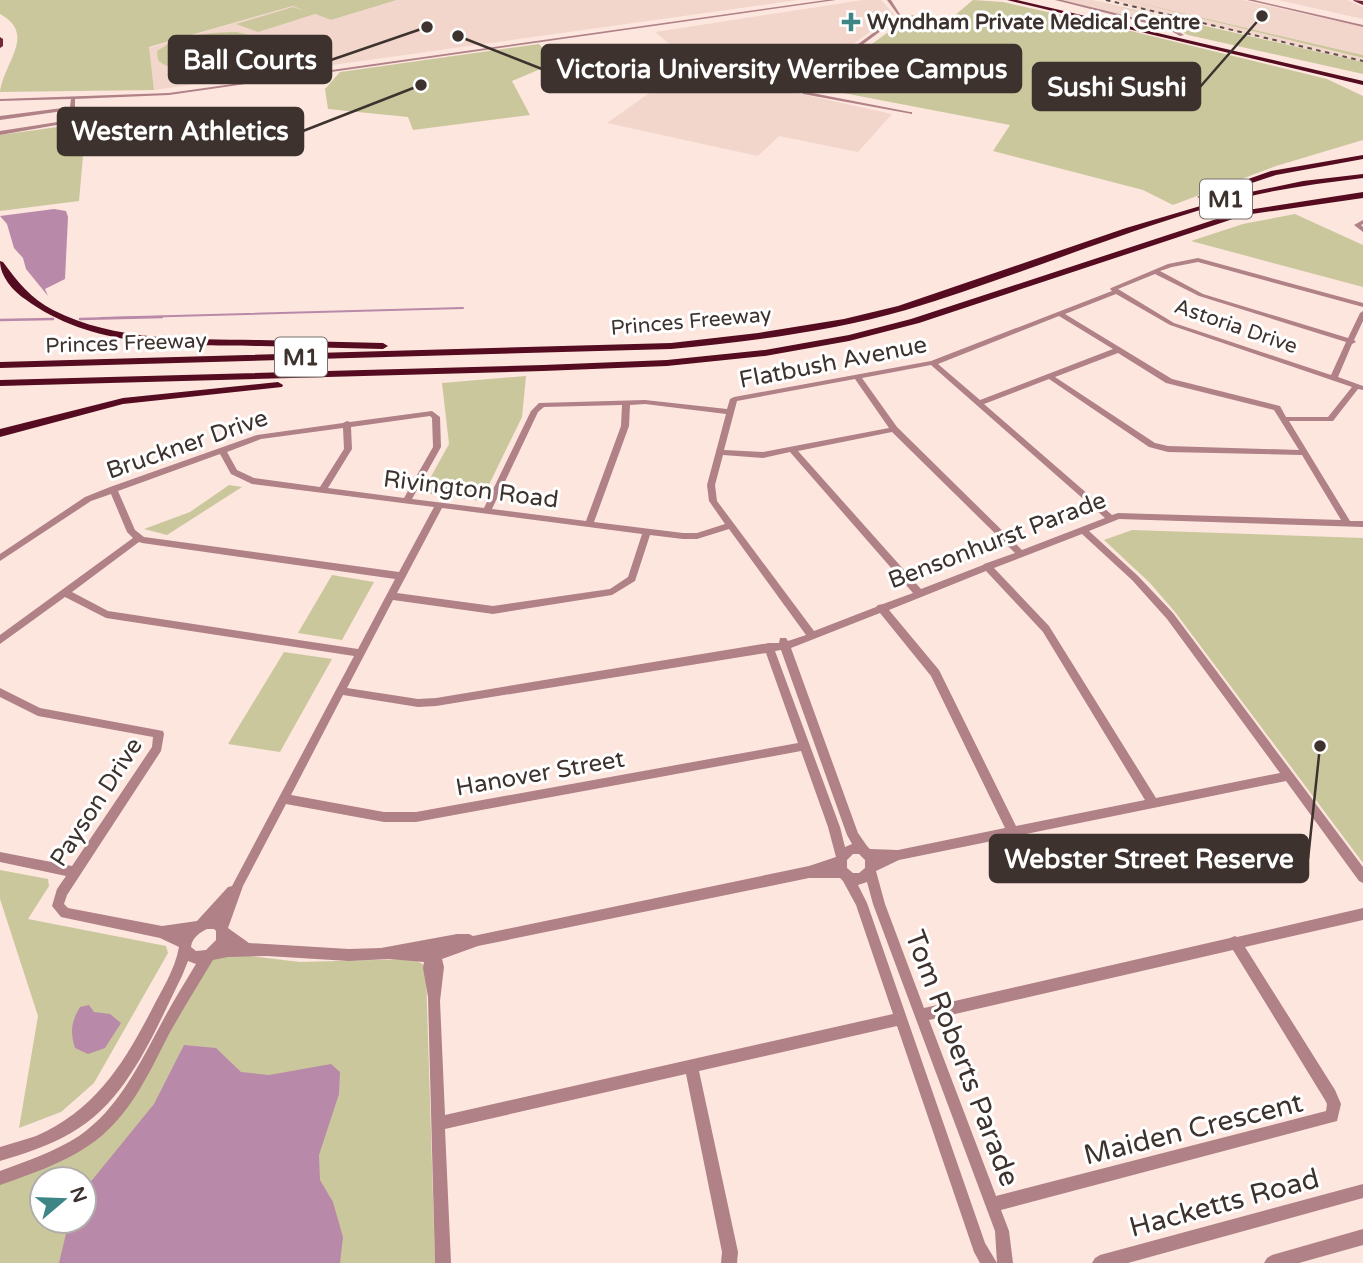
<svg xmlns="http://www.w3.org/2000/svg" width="1363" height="1263" font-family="'Varela Round',sans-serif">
<rect width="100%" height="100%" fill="#fde6de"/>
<!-- built -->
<g fill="#f2d6cb">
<path d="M398 0H798L154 90 148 48 293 6 331 20Z"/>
<path d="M863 0H881L894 14 806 79 685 57 655 32Z"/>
<path d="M1061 0H1092L1200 26 1192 31 1179 30Z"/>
<path d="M1102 0 1137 7 1115 0H1242L1363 27V55L1163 9 1363 58V62Z"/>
<path d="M1278 0H1347L1363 7V19Z"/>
<path d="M689 65 798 85 792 92 892 114 858 152 779 136 758 156 607 123Z"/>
</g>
<!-- green -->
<g fill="#cbc79d" fill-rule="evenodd">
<path d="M0 0H397L331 20 315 14 258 32 236 24 293 7 305 11 293 6 149 47 154 90 0 92C4 62 37 34 0 14Z"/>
<path d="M973 0 1003 2 1127 30 1327 79 1363 96V140L1276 166 1173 205 1143 190 993 151 1010 125 812 87 912 15 948 21Z"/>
<path d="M1092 0 1363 62V74L1188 35 1179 30 1192 31 1199 26Z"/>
<path d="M1126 0 1363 55V58Z"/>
<path d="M237 32 253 36 257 42C244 64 177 80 158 60L157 51C180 35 210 32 237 32Z"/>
<path d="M539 44 557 62 512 81 530 115 413 130 408 117 328 109 325 89 340 72Z"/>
<path d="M86 123 79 201 0 211V135Z"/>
<path d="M1295 214 1363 245V287L1191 241 1243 224Z"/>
<path d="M526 376 522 417 481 501 422 493 449 444 442 383Z"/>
<path d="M229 485 242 487 167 535 144 529 190 512Z"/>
<path d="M1132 530 1363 538V863L1175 612 1150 583 1104 540Z"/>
<path d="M332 575 374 582 342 640 298 633Z"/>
<path d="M284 652 332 659 280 752 228 744Z"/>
<path d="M0 870 48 879 49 886 28 919 166 946 168 953 94 1083 61 1112 19 1128 38 1016 0 899Z"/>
<path d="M233 954 300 962 412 959 423 964 426 972 435 1263H0V1182L89 1142 200 974 213 959ZM42 1179H84V1221H42Z"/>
</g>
<!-- water -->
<g fill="#b989a9">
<path d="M54 209 66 211 68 217 65 279 45 289 48 296 26 269 23 258 14 248 7 224 0 216Z"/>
<path d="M89 1005 94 1012 110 1014 121 1023 105 1048 88 1054 75 1048C70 1032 71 1022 80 1007Z"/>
<path d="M184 1045 216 1048 241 1072 269 1075 331 1064 340 1072 339 1094 319 1155 320 1180 333 1202 343 1237 340 1263H59L69 1221H84V1190L154 1104Z"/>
</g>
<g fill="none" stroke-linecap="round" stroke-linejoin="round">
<!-- stream-far1 -->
<path stroke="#b989a9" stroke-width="2" d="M101 318 463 308"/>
<!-- stream -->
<g stroke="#b989a9" stroke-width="2.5">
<path d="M80 319 162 317"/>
<path d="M0 320 53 319"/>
</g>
<!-- minor -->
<g fill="#b08187" fill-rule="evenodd">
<path d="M826 0H836L169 95 75 99V117L68 123 0 135V131L64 121 70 117V110L0 120V116L70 107 71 99 0 101V99L169 93Z"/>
<path d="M887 0H891L901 16 804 88 807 92 910 112H912V114L803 94 799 87 898 15Z"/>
<path d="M1055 0H1062L1168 26 1184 35 1180 36 1166 28Z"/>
<path d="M1247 0H1254L1363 25V27Z"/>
<path d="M1363 220V224L1361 225 1363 227V232L1354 225Z"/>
<path d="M1198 258 1363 303V307L1198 262 1172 267 1160 271 1203 294 1348 338 1360 313 1363 311V321L1354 340 1356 342 1352 344 1338 377 1363 386V390L1358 389 1333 421H1289L1350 521H1363V527L1119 519 1089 531 1138 576 1173 613 1363 867V883L1359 881 1286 781 899 860 876 871 885 904 924 1008 1230 938 1235 936 1237 937 1363 908V920L1245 947 1335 1090 1341 1104 1337 1121 1001 1210 1009 1231 1013 1263H997L995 1231 873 904 867 882 858 885 867 903 985 1243 997 1263H980L974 1252 897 1026 699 1071 738 1252 737 1263H721L722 1252 686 1074 445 1129 451 1263H435L428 997 423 968 424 962 389 959 349 961 267 956 228 957 213 960C198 985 183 1009 169 1034 148 1075 128 1120 88 1146 61 1164 31 1174 0 1185V1171C27 1161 54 1152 79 1136 118 1109 139 1065 161 1024 172 1003 184 984 196 964L188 961 182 976C154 1032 128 1101 71 1133 48 1146 24 1154 0 1161V1147C12 1143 25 1140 36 1136 94 1111 123 1065 151 1011 161 991 175 970 179 947L160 938 61 917 52 906 57 889 66 876 0 862V852L72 866 152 747 153 737 38 716 0 697V688L40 708 163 731 164 734 161 751 67 895 64 904 68 908 162 926 197 921 228 887 232 886 354 656 106 618 65 597 0 644V635L133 538 127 532 111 494 91 501 0 561V554L85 497 110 487 257 435 343 423 347 421 350 422 432 411 440 417 441 447 412 499 484 508 531 411 539 403 645 400 727 409 730 399 734 397 931 361 1112 291 1110 289 1111 288 1168 264ZM1155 274 1199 296 1346 342 1331 375 1174 323 1118 289ZM1116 294 1170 325 1352 387 1328 417H1286L1280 406 1172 379 1065 314ZM1059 316 1113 349 980 400 938 364ZM1118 353 1166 383 1274 410 1299 450 1168 446 1155 443 1055 377ZM931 365 1105 518 1022 550 897 427 862 378ZM855 379 889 428 763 452 724 450 737 401ZM1049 379 1149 447 1168 452 1302 455 1341 520 1118 513 1112 515 984 404ZM645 404 726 414 707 485 709 501 725 524 697 533H683L594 522 629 426 630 405ZM622 405 621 426 586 521 492 509 538 412 544 407ZM430 416 432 418 433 447 404 498 328 488 352 449 351 427ZM343 428 344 449 320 487 254 478 237 470 227 452 261 439ZM892 432 1015 553 984 564 983 565 921 589 798 451ZM790 452 913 593 883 604 878 605 876 607 814 631 717 501 715 485 723 455 763 458ZM220 454 231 474 252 484 434 507 399 572 144 537 135 530 118 491ZM442 508 642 534 628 577 610 589 493 606 397 593ZM729 529 806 635 788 641 786 638H780L779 643H769L436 698 418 699 347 688 393 600 493 614 612 595 635 581 650 535 683 539H697ZM1082 534 1132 580 1167 619 1280 773 1156 798 1049 626 994 568ZM139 542 142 543 395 579 358 649 108 611 72 592ZM986 571 1043 632 1145 800 1016 826 939 670 889 610ZM880 613 931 676 1005 828 898 850 870 849 867 846 858 833 791 648ZM781 650 847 835 852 844 845 847 840 827 775 651ZM766 653 798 743 416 812H384L291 795 343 695 418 707 436 706ZM801 751 828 827 836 857 809 866 473 936 469 934H457L381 948 349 949 249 943 228 928 243 886 286 804 384 822H416ZM853 854H859L865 860V868L859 873H853L847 868V860ZM809 878H840L843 881 856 905 893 1014 445 1115 440 1001 444 967 442 959 478 946ZM207 929H214L216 931V940L206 950 196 951 191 947C192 938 199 933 207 929ZM1233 950 1325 1100 1327 1104 1326 1111 996 1196 929 1020Z"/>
<path d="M1363 1184V1198L1128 1263H1092L1095 1258 1100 1255Z"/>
<path d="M1363 1229V1245L1299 1263H1264L1267 1258 1272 1255Z"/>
</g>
<!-- major -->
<g fill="#752637" fill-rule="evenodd">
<path d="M1353 0 1363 1V5L1354 1Z"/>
<path d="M0 37 3 39V46L0 48Z"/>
</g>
<!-- highway -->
<g fill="#550b20" fill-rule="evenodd">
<path d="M1007 0H1017L1363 81V85Z"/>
<path d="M1363 155V159L1276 175 1204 199 1197 197 1271 171Z"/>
<path d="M1363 174V178C1323 183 1282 188 1243 198 1128 228 1019 276 906 310 830 332 750 341 671 349L0 368V362L671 343 758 333 844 319 898 306 1126 228 1241 194 1303 181Z"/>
<path d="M1363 192V198L1245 215 919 323 849 341 765 356 667 366 543 371 0 386V380L543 365 667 360 765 350 849 335 911 319 1241 211Z"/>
<path d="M0 261 3 262C17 281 31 299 53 310 116 342 190 339 259 340 300 341 342 342 383 343L388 346 383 349C342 348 301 347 261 346 181 345 92 349 25 299 13 291 0 276 0 261Z"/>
<path d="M278 382 283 385 282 387 123 404 0 437V429L123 398Z"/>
</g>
<!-- rail -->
<path stroke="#5c4f4a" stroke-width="2" stroke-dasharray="4.5 4.5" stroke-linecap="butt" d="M1106 0 1363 61"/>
</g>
<!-- markers -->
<path fill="#3e8686" stroke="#fff" stroke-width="2.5" d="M847.5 11.5h7v7h7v7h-7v7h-7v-7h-7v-7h7z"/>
<g text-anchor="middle" stroke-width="6" stroke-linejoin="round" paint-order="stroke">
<!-- far-poi labels -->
<g font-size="21" font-weight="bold" fill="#3d322e" stroke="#fff" text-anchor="start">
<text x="867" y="29">Wyndham Private Medical Centre</text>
</g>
<!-- far-street labels -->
<g font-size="21" fill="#3d322e" stroke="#fff">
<text transform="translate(691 321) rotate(-5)" y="7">Princes Freeway</text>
<text transform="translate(1236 326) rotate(19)" y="7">Astoria Drive</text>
<text transform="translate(126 343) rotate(-2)" y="7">Princes Freeway</text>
</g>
<!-- shield labels -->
<g fill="#fff" stroke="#77706d" stroke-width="2">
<rect x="1200" y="179.5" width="52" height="39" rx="5"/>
<rect x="275" y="337.5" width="52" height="39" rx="5"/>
</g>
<g font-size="23" font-weight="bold" fill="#3d322e">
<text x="1226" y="207">M1</text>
<text x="301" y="365">M1</text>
</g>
<!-- street labels -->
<g font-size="24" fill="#3d322e" stroke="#fff">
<text transform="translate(833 362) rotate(-11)" y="8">Flatbush Avenue</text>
<text transform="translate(187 444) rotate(-19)" y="8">Bruckner Drive</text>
<text transform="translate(471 489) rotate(7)" y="8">Rivington Road</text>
<text transform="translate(997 540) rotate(-21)" y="8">Bensonhurst Parade</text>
<text transform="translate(540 773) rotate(-10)" y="8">Hanover Street</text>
<text transform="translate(96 802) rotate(-57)" y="8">Payson Drive</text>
</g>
<!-- near-street labels -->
<g font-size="28" fill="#3d322e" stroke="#fff">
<text transform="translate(963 1058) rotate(69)" y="10">Tom Roberts Parade</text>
<text transform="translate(1193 1128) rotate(-14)" y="10">Maiden Crescent</text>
<text transform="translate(1224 1202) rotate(-15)" y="10">Hacketts Road</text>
</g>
</g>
<!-- callouts -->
<path fill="none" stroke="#3d322e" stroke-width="2.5" d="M427 27L331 60M458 36L542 69M1262 16L1200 87M421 85L303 131M1320 746L1308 859"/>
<g fill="#3d322e" stroke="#fff" stroke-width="2.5">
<circle cx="427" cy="27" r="7"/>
<circle cx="458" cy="36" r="7"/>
<circle cx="1262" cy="16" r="7"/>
<circle cx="421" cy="85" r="7"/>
<circle cx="1320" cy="746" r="7"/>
</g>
<g fill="#3d322e" stroke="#3d322e" stroke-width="2.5">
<rect x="169" y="36" width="162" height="47" rx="7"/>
<rect x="542" y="45" width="479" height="47" rx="7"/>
<rect x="1033" y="63" width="167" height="47" rx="7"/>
<rect x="58" y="108" width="245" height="47" rx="7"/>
<rect x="990" y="835" width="318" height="47" rx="7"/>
</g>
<g font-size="26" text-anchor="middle" font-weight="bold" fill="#fff">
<text x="250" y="69">Ball Courts</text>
<text x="782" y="78">Victoria University Werribee Campus</text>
<text x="1117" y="96">Sushi Sushi</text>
<text x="180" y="140">Western Athletics</text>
<text x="1149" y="868">Webster Street Reserve</text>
</g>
<!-- north arrow -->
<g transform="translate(63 1200) rotate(71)"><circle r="33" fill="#ffffff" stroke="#b1adab" stroke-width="2"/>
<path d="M0-5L12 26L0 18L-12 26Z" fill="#3e8686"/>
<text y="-10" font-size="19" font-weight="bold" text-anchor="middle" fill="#3d322e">N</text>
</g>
</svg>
